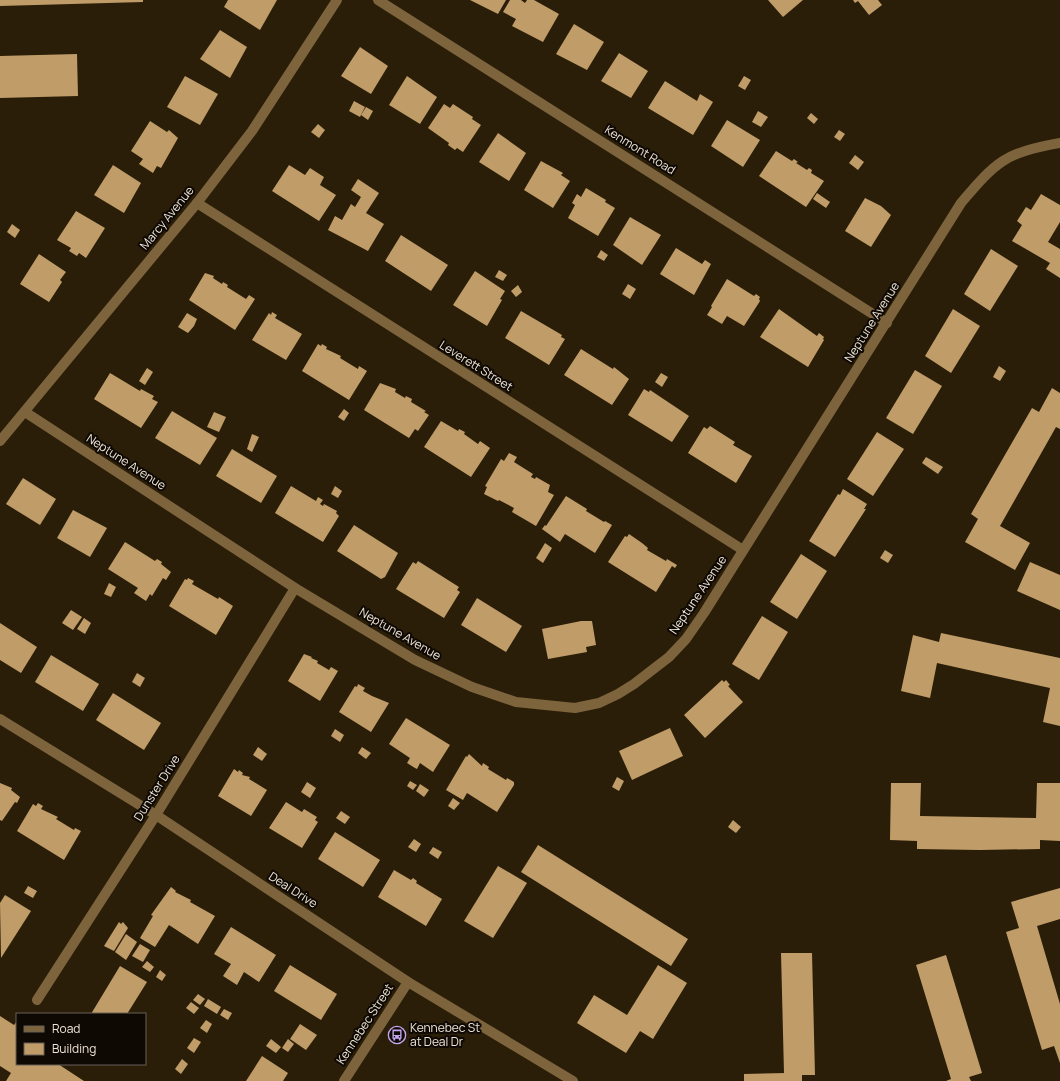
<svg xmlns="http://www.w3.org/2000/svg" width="1060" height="1081" font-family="Manrope,sans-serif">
<rect width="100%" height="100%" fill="#2b1e09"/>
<!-- building -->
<g fill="#c09d68">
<path d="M0 0H143V2L0 6Z"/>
<path d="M228 0H277L260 30 224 7Z"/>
<path d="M470 0H506L498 14Z"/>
<path d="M510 0H521L525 3 527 0H534L559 14 543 42 512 26 516 19 503 12Z"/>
<path d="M768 0H803L783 17Z"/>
<path d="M853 0H878L882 5 869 15 858 1 855 3Z"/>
<path d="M574 24 604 42 587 70 556 54Z"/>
<path d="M220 30 247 47 230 78 200 59Z"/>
<path d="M360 47 388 66 371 94 341 76Z"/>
<path d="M619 53 648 71 631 98 601 81Z"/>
<path d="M77 54 78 96 0 98V56Z"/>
<path d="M185 76 218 94 200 125 167 107Z"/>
<path d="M407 76 437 97 420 124 389 105Z"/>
<path d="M744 76 751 80 745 90 738 86Z"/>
<path d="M665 81 697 101 700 94 713 102 693 135 648 108Z"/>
<path d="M354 101 365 107 360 117 349 111Z"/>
<path d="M444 104 450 108 453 104 473 117 472 119 481 125 463 152 457 148 455 150 448 145 449 143 428 128Z"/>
<path d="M366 107 373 111 368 120 361 115Z"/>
<path d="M758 111 768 117 761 127 752 122Z"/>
<path d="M811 113 818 119 814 124 807 118Z"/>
<path d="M727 120 760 140 743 167 711 146Z"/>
<path d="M150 121 167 132 169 130 178 138 161 168 157 166 153 173 139 164 143 159 131 151Z"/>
<path d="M318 124 325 130 319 138 311 132Z"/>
<path d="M839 130 845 134 840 141 834 137Z"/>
<path d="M498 133 526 153 509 181 479 162Z"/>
<path d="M776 151 792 161 794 159 798 162 796 163 807 170 809 168 812 170 811 173 824 181 806 207 759 176Z"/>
<path d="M855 155 864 162 858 170 849 163Z"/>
<path d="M541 161 563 173 561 175 570 181 553 208 524 190Z"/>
<path d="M113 165 141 183 124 213 94 195Z"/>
<path d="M289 165 305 175 310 168 324 177 320 185 336 195 319 221 272 191Z"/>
<path d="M358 179 379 193 366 213 384 224 368 251 328 230 335 216 342 220 351 204 355 207 361 197 351 190Z"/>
<path d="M586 188 606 200 605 202 615 208 598 236 568 218 575 205 572 203 577 194 581 197Z"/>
<path d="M817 193 830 202 826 208 813 199Z"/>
<path d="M1041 194 1060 205V222L1048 242 1060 249V278L1046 269 1050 263 1012 241 1022 225 1017 221 1026 207 1031 210Z"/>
<path d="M865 198 881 206 891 215 871 247 845 231Z"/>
<path d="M76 211 105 228 86 258 79 253 77 256 69 251 71 248 57 240Z"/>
<path d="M630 217 661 235 642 265 613 245Z"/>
<path d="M12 224 20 230 15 238 7 232Z"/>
<path d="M401 235 448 265 431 291 385 261Z"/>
<path d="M676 248 702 264 705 260 711 264 694 295 660 274Z"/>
<path d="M991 249 1018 266 990 311 964 294Z"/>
<path d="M601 250 608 255 604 261 597 257Z"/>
<path d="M39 254 66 272 60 280 62 282 49 302 20 284Z"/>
<path d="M499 270 507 275 503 281 495 277Z"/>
<path d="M475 271 505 291 500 299 502 300 487 326 453 305Z"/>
<path d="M205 273 214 276 213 278 222 284 223 282 228 285 227 287 246 299 249 295 255 299 235 330 189 300Z"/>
<path d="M727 279 754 296 756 294 760 297 759 299 760 301 744 326 727 316 722 324 707 315 712 307 711 306Z"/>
<path d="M628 284 636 289 630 299 622 294Z"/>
<path d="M518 285 522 292 516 297 511 291Z"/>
<path d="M779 309 817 336 819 333 824 337 823 339 824 340 808 367 760 337Z"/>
<path d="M953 309 980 326 951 373 925 356Z"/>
<path d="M521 311 562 335 561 337 565 339 549 365 505 338Z"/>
<path d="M272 312 277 315 275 318 302 334 286 360 252 340 269 313 271 315Z"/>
<path d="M187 313 197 319 194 326 188 333 178 327Z"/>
<path d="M318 344 321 346 322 344 327 347 326 349 341 356 340 358 358 369 359 366 367 371 349 400 302 371Z"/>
<path d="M581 349 613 369 614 367 629 379 612 405 564 375Z"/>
<path d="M999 366 1006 371 1000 381 993 377Z"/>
<path d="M147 368 153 372 145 385 139 381Z"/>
<path d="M915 370 942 386 913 434 886 418Z"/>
<path d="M110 373 140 391 141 389 154 396 152 399 158 402 141 428 94 399Z"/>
<path d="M661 373 668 377 662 387 655 382Z"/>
<path d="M380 383 396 389 395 392 405 398 406 396 412 399 411 402 426 411 424 412 429 415 418 431 415 429 409 438 364 410Z"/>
<path d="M1052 388 1060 393V429L1056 427 1000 526 1030 543 1015 570 965 542 978 519 971 514 1002 460 1032 408 1039 412Z"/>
<path d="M644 389 649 392 650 390 689 416 672 442 628 415Z"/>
<path d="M344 409 349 413 344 421 338 417Z"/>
<path d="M172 411 217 438 200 465 155 438Z"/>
<path d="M214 412 226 417 219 432 207 427Z"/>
<path d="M441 421 458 431 459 429 465 432 464 434 478 444 480 441 490 448 471 477 424 447Z"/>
<path d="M710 426 735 442 733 445 752 456 736 483 688 453 704 427 707 429Z"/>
<path d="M877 432 904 449 873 496 847 479Z"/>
<path d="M252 434 259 437 252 452 247 449Z"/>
<path d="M232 449 277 476 261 503 216 476Z"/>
<path d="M509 453 517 457 514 462 533 474 531 477 535 479 536 477 550 485 548 492 554 495 536 526 512 512 514 508 499 500 498 501 484 494 487 487 485 486 501 459 504 461Z"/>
<path d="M926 457 943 467 938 474 922 463Z"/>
<path d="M23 478 56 499 40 525 6 504Z"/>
<path d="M291 486 316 501 318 497 323 500 320 504 323 506 324 504 337 511 336 513 339 516 323 542 275 513Z"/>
<path d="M335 486 342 491 338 498 331 494Z"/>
<path d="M843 489 867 504 864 509H866L835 557 809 541 838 494 840 495Z"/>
<path d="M566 496 587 509 586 511 604 522 605 521 612 525 595 553 565 534 560 542 542 529 545 525 546 526Z"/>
<path d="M73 510 107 528 90 557 57 538Z"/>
<path d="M354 525 398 553 385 577 381 579 337 551Z"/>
<path d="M629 534 642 543 648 548 647 550 666 561 667 559 677 565 675 568 672 566 656 592 608 562 625 536 627 537Z"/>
<path d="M125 542 155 561 157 559 162 562 161 564 171 572 166 580 163 578 152 596 150 594 146 601 134 593 138 588 108 569Z"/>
<path d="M545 543 552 548 543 563 536 558Z"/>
<path d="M885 550 893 555 888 563 880 558Z"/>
<path d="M801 554 827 571 797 619 770 602Z"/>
<path d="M418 561 459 587 457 590 460 592 444 618 396 589 413 562 416 564Z"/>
<path d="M1030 562 1060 575V610L1017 591Z"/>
<path d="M188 578 194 581 192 584 218 599 219 597 233 606 216 635 169 606 185 579 187 580Z"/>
<path d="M109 583 116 587 111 597 104 594Z"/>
<path d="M477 598 522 626 506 652 461 625Z"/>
<path d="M71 610 82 617 73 630 62 623Z"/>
<path d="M762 616 788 632 759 680 732 664Z"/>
<path d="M84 618 91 623 85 634 77 629Z"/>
<path d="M581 621H592L596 645 586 647 587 652 548 659 542 629Z"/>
<path d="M0 623 37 647 21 673 0 660Z"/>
<path d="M941 633 1060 658V726L1043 722 1050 688 937 663 930 698 901 691 913 635 939 642Z"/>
<path d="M304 654 312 657 311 658 318 661 317 663 329 670 331 667 338 671 320 701 288 681Z"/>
<path d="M51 655 99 684 83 711 35 682Z"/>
<path d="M137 673 145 678 140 687 132 682Z"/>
<path d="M722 680 724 682 726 680 730 685 728 686 743 702 705 738 684 715Z"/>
<path d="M358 684 365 688 363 691 372 696 389 703 371 732 339 712 355 686 357 687Z"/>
<path d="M113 693 161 723 144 750 96 720Z"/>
<path d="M406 718 450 745 433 772 420 763 417 769 415 768 407 763 410 758 389 744Z"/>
<path d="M670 728 683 756 632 780 619 751Z"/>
<path d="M335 729 344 735 340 742 331 736Z"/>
<path d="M258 747 267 754 262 761 253 755Z"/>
<path d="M362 747 371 753 366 759 358 753Z"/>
<path d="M469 754 482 766 483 763 489 767 488 769 506 780 507 778 514 782V785L497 812 467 793 463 800 446 790 466 756 467 757Z"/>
<path d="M234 769 238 772 239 770 243 773 242 775 250 777 249 779 267 790 251 816 218 796Z"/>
<path d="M617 777 624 781 619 791 612 787Z"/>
<path d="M410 781 417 785 413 790 407 786Z"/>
<path d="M307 782 316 788 310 798 301 792Z"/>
<path d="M0 783 12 788 11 790 20 797 17 803 15 802 2 821 0 820Z"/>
<path d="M891 783H921L920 816 1036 818 1037 783H1060V841L1040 840V849L980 850 917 849V841L890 840Z"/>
<path d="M420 784 429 790 424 797 416 791Z"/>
<path d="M453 798 460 803 454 810 448 806Z"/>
<path d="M286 802 302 812 304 809 317 817 315 820 318 822 302 848 269 828Z"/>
<path d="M38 803 43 806 41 809 58 817 56 819 74 830 75 828 81 831 64 860 17 831 33 804 36 806Z"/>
<path d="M341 811 350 817 345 824 336 818Z"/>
<path d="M733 820 741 827 736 833 728 827Z"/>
<path d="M335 832 380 860 363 887 318 859Z"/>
<path d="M414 839 421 844 416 852 408 847Z"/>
<path d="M538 845 688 939 671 966 521 872Z"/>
<path d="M433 847 442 852 438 859 429 853Z"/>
<path d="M498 866 527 883 493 938 464 921Z"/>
<path d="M394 870 411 880 413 878 417 881 416 883 442 899 426 926 378 897Z"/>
<path d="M28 886 37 891 33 898 24 893Z"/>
<path d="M171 887 176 891 175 892 191 900 190 902 215 916 198 944 169 925 155 947 140 938 153 916 151 915Z"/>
<path d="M1060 888V919L1037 926 1060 1004V1063L1054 1046 1042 1050 1006 932 1019 928 1011 902Z"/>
<path d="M5 895 31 911 1 958 0 903Z"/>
<path d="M119 922 121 924 123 922 128 928 114 951 104 946Z"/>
<path d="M231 927 276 955 259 982 244 972 237 985 223 976 231 964 214 954Z"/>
<path d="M126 934 137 942 126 960 115 952Z"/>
<path d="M140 944 150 950 143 962 132 956Z"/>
<path d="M781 953H812L815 1075H802V1081H744V1074L787 1073H784Z"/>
<path d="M946 955 982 1073 969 1077 971 1081H946L951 1079 916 965Z"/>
<path d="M147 961 154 967 150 972 142 967Z"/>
<path d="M290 965 337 994 321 1020 274 991Z"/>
<path d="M658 965 687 983 653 1039 640 1031 626 1053 577 1023 594 995 627 1015Z"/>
<path d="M120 966 147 982 127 1014H91Z"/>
<path d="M160 970 166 975 162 981 156 977Z"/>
<path d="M198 994 205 999 200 1005 193 1000Z"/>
<path d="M208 999 221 1007 217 1014 204 1006Z"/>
<path d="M191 1002 199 1008 194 1014 186 1008Z"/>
<path d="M224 1009 232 1013 228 1020 220 1015Z"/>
<path d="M0 1016 14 1025 17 1021V1064H58L84 1081H6L11 1073 0 1066Z"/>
<path d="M206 1020 212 1024 207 1033 200 1028Z"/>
<path d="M300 1024 317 1035 306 1050 290 1039Z"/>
<path d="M194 1038 201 1042 194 1053 187 1048Z"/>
<path d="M271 1039 281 1047 276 1053 266 1046Z"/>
<path d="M288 1039 294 1044 288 1052 282 1048Z"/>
<path d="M262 1056 288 1073 283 1081H246Z"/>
<path d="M182 1059 188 1064 181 1074 175 1069Z"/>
</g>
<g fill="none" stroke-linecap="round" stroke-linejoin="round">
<!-- minor -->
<g stroke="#7d643d" stroke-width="10">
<path d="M378 0 887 323"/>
<path d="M197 203 743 550"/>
<path d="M25 412 295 588 415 660 472 687 516 702 575 708 599 703 618 694 634 684 669 657 686 639 704 613 961 203C997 161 1004 153 1060 143"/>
<path d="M0 441 197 203 252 131 337 0"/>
<path d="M0 719 156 815 408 982 573 1081"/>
<path d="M37 1000 156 815 295 588"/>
<path d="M344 1081 408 982"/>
</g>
</g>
<!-- icons -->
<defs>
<symbol id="bus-ring" viewBox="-11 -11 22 22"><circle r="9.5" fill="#0f0903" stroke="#c6a6f0" stroke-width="1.5"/><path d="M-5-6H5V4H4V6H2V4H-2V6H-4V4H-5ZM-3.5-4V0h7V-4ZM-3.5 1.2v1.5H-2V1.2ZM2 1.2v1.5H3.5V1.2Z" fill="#c6a6f0"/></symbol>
</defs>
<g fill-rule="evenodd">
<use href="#bus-ring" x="387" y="1025" width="20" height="20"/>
</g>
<g text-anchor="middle" stroke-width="4" stroke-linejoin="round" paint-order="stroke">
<!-- street labels -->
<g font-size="12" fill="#eee5d9" stroke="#0f0903">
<text transform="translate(640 150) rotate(32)" y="4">Kenmont Road</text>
<text transform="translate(167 218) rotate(-51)" y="4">Marcy Avenue</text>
<text transform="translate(872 322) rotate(-58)" y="4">Neptune Avenue</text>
<text transform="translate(476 366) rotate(32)" y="4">Leverett Street</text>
<text transform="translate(126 462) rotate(33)" y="4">Neptune Avenue</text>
<text transform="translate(698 595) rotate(-56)" y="4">Neptune Avenue</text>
<text transform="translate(400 634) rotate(30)" y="4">Neptune Avenue</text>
<text transform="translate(157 788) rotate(-58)" y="4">Dunster Drive</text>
<text transform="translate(293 890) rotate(33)" y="4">Deal Drive</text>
<text transform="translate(365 1024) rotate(-57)" y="4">Kennebec Street</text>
</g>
<!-- poi labels -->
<g font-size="12" fill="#eee5d9" stroke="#0f0903" text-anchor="start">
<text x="410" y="1032">Kennebec St<tspan x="410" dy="14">at Deal Dr</tspan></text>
</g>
</g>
<!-- legend -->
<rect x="16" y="1013" width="130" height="52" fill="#0f0903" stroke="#686159"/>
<rect x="24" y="1026" width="20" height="6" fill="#7d643d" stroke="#686159"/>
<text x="52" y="1033" font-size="12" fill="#eee5d9">Road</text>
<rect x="24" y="1043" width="20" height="12" fill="#c09d68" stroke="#686159"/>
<text x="52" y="1053" font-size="12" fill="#eee5d9">Building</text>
</svg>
